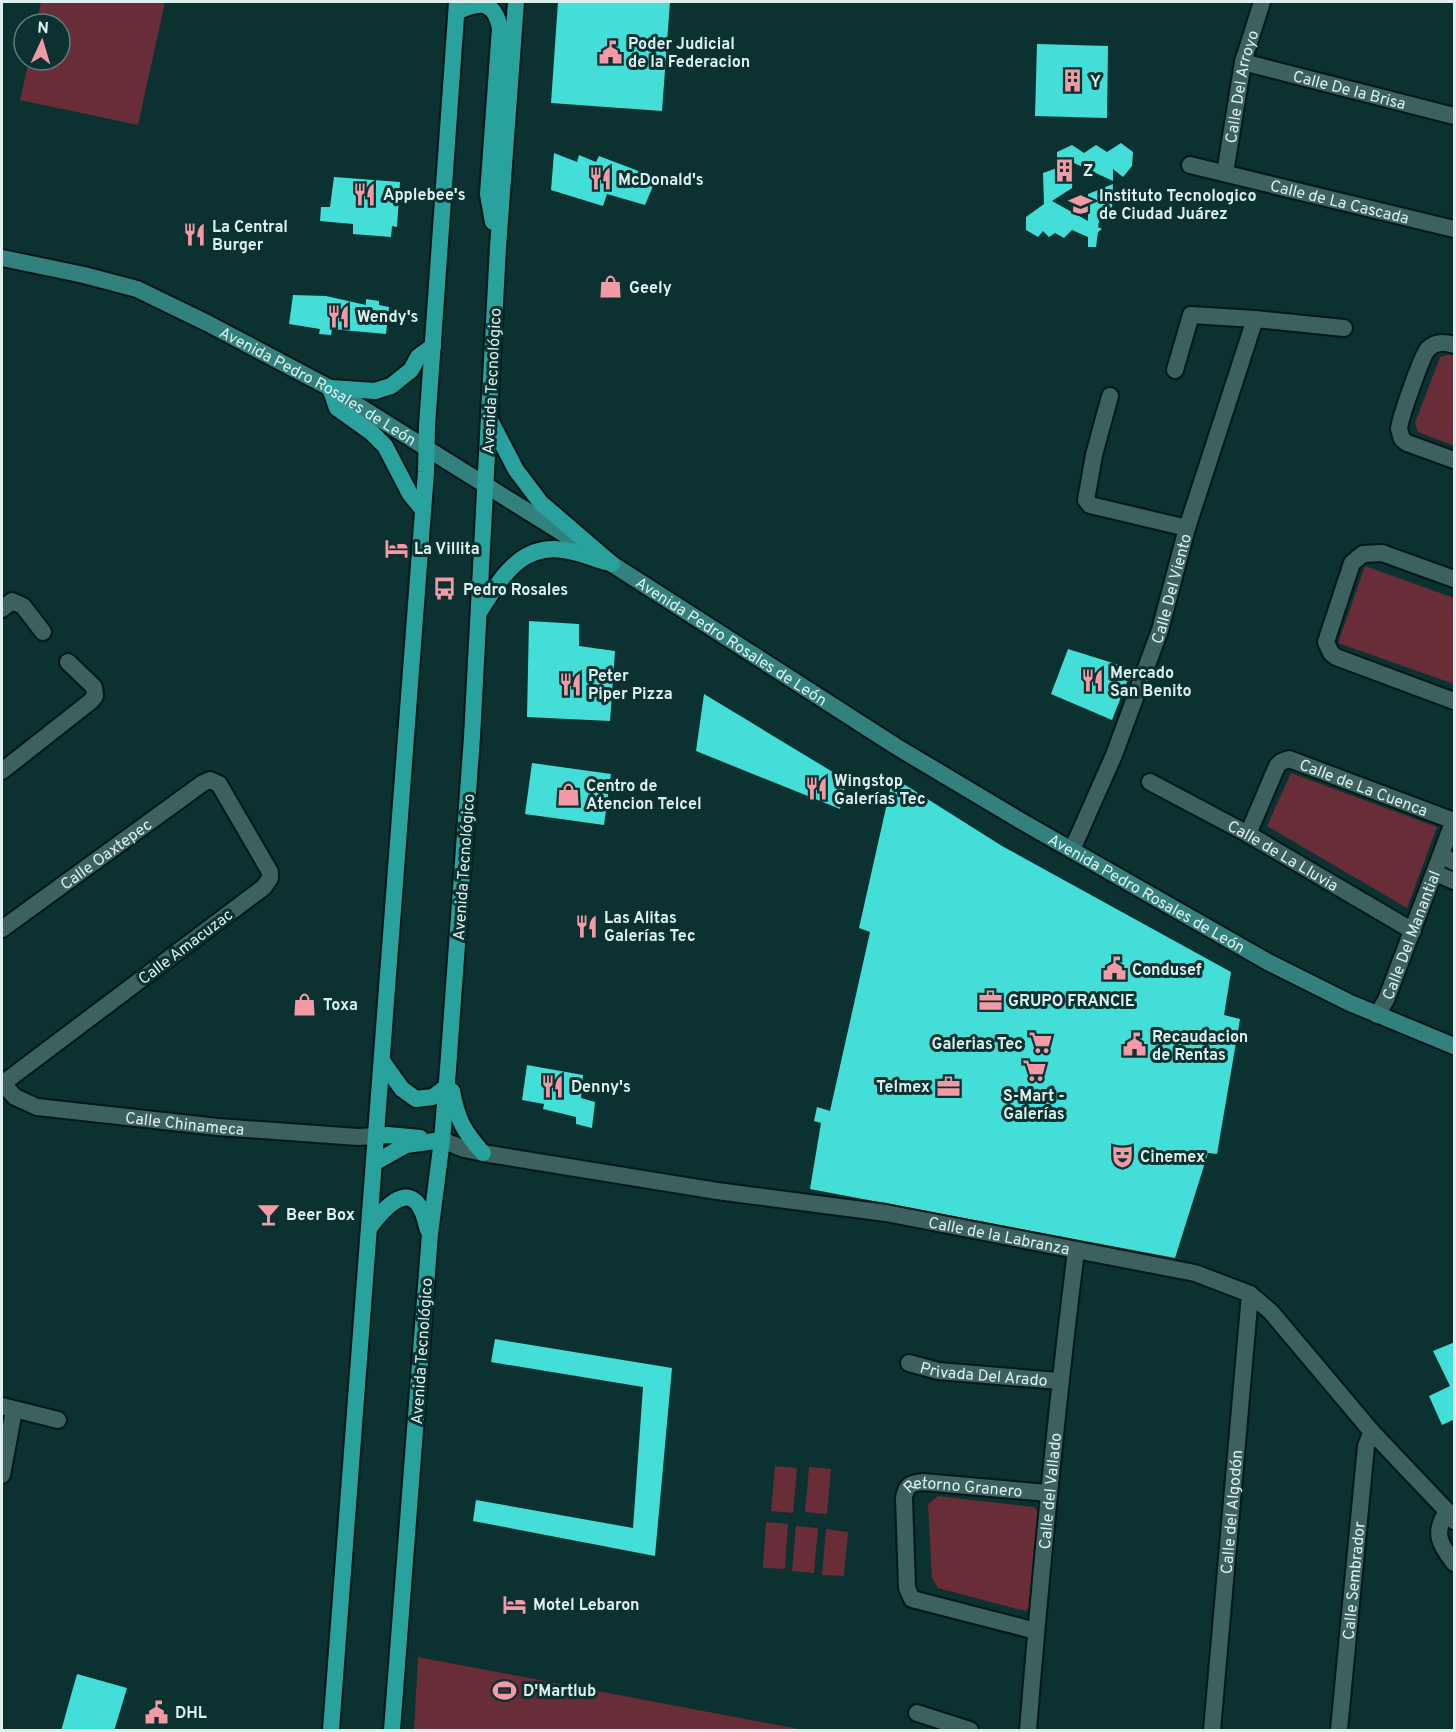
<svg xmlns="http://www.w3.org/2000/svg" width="1456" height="1732" font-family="Overpass,sans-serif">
<rect width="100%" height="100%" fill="#0b3130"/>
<!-- green -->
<g fill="#682d37">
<path d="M41 2H165L138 125 20 100 29 60H60V24H36Z"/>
<path d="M1449 354 1454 356V446L1418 432 1415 423 1440 357Z"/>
<path d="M1365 566 1454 598V684L1338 643Z"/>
<path d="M1291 773 1437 827 1407 908 1267 826Z"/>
<path d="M775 1466 797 1468 793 1513 771 1511Z"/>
<path d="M809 1467 831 1469 827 1514 805 1512Z"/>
<path d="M938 1496 1034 1507 1040 1514 1033 1604 1025 1611 938 1588 932 1578 928 1504Z"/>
<path d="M766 1522 788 1524 785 1569 763 1568Z"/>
<path d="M796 1526 818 1528 814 1573 792 1571Z"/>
<path d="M826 1529 848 1532 844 1576 822 1575Z"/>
<path d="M418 1657 804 1730H414Z"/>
</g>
<!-- building -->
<g fill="#42ded7">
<path d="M558 2H670L662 111 551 103Z"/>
<path d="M1037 44 1108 46 1107 118 1035 116Z"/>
<path d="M1121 143 1133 152 1132 166 1123 177 1113 169V181L1074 163 1072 188 1052 201 1088 221V194L1113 184 1112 210 1100 215 1098 227 1102 229 1098 232 1096 247H1088V237L1072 230 1064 238 1055 233 1049 237 1043 231 1038 237 1026 230V217L1044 204 1043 173 1057 168V152L1072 145 1084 153 1096 145 1107 152Z"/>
<path d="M554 153 577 162 579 155 596 162 599 156 649 175 647 183 653 186 645 205 607 194 603 206 551 190Z"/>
<path d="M334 177 400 182 397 227 392 226 391 237 353 234V224L320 221 321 207H330Z"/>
<path d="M293 295 326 296 366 305V299L379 301V305L389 307 386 334 332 329 331 335 319 334 320 329 289 324Z"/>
<path d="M529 621 579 624V646L615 651 610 721 527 717Z"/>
<path d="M1068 649 1132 669 1112 720 1051 694Z"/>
<path d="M704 694 846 780 840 809 696 751Z"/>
<path d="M532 763 611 774 604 825 525 814Z"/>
<path d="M892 781H899L1002 846 1231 972 1224 1015 1240 1019 1217 1154 1208 1153 1175 1258 810 1189 821 1123 814 1121 817 1107 830 1111 870 932 859 928Z"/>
<path d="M527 1065 583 1075 581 1098 595 1102 592 1128 576 1124V1117L543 1109 544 1104 522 1100Z"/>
<path d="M495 1339 672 1368 655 1556 473 1521 476 1500 633 1528 643 1387 491 1362Z"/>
<path d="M1455 1342V1419L1442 1425 1429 1396 1450 1386 1433 1351Z"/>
<path d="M77 1674 127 1688 114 1731H61Z"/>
</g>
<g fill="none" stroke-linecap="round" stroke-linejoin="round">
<defs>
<g id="minor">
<path id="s1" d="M1243 62 1454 116"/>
<path id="s2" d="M1190 165 1454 229"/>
<path id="s3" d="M1225 173 1243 62 1262 2"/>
<path d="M1454 345C1445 342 1436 341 1428 349 1422 355 1400 418 1399 429L1402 439 1407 443 1454 460"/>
<path d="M1175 370 1191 315 1255 319 1344 328"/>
<path d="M1110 396 1094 455 1086 500 1090 505 1187 528"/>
<path d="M1454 579 1382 553 1363 554 1352 563 1326 642 1331 653 1336 657 1454 701"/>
<path d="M2 609 12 601 23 606 43 632"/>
<path d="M2 771 91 701 95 696 94 687 68 662"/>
<path id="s4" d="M1150 782 1248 834 1413 931"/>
<path id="s5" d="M1248 834 1277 766 1281 762 1289 759 1454 821"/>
<path id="s6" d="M1072 850 1114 755 1160 630 1187 528 1255 319"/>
<path d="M1442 856 1454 862"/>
<path d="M1435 873 1454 881"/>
<path id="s7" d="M2 929 203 783 210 780 219 784 270 872V878L264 887 2 1084"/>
<path id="s8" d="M2 1083 15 1097 37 1107 218 1127 358 1137 376 1136"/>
<path id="s9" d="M442 1140 464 1149 483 1153 717 1191 886 1213 1195 1273 1250 1294 1271 1312 1372 1432 1447 1511 1454 1521"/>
<path id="s10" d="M909 1363 938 1371 1059 1381"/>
<path d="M2 1406 58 1420"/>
<path d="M2 1475 14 1410"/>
<path d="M1447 1511C1433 1533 1439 1543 1454 1563"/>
<path id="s11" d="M1036 1631 912 1599 907 1588 904 1498C906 1485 911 1483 923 1482L1048 1493"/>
<path d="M917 1713 970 1730"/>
<path id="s12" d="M1028 1730C1041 1570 1056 1411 1076 1251"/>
<path id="s13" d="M1212 1730 1250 1294"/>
<path id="s14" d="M1339 1730 1366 1446 1372 1432"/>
</g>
<g id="tertiary">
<path id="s15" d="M1377 1015 1386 1000 1454 820"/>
</g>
<g id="secondary">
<path id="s16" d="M2 258 84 275 137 289 207 323 330 388 612 564 897 747 1021 821 1268 962 1350 1003 1454 1046"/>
</g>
<g id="primary">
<path d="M457 12C480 1 494 0 500 28L488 194 493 222"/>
<path d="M490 420 516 470 541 503 612 564"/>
<path d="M423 510 410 494 385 446 372 433 337 408 330 388 375 391 391 386 411 370 418 357 433 346"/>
<path d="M480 611C501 578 522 540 569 551 581 553 593 558 605 562"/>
<path d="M382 1061 402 1089 416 1099 433 1097 446 1087"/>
<path d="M452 1091C457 1119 464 1132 483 1153"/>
<path d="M376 1136 388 1135 420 1138"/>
<path d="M374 1163 406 1145 442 1140"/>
<path d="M370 1227C381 1212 408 1179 422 1211 425 1217 426 1224 428 1230"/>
<path d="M331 1730 426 472 427 426 457 2"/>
<path d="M392 1730 430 1234 442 1140 448 1069 472 737 498 247 516 2"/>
</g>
</defs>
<!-- minor casing -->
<use href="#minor" stroke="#001817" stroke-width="20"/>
<!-- tertiary casing -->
<use href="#tertiary" stroke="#001817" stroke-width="20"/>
<!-- secondary casing -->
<use href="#secondary" stroke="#001817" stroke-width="20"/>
<!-- primary casing -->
<use href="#primary" stroke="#001817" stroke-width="20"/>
<!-- minor -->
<use href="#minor" stroke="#3c615f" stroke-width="16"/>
<!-- tertiary -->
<use href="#tertiary" stroke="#3c615f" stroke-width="16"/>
<!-- secondary -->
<use href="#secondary" stroke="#33817e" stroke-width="16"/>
<!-- primary -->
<use href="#primary" stroke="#29a19c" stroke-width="16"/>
</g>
<!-- icons -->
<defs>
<symbol id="civic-bare" viewBox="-9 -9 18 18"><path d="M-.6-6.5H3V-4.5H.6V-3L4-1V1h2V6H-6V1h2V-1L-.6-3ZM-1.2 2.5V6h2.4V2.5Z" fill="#f49aa6" stroke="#0b3130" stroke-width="2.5" paint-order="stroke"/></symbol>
<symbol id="building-bare" viewBox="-9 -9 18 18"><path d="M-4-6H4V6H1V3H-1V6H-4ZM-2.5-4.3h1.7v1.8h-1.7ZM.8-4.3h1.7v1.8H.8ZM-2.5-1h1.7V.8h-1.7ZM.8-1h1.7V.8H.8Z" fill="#f49aa6" stroke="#0b3130" stroke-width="2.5" paint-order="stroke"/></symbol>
<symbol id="restaurant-bare" viewBox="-9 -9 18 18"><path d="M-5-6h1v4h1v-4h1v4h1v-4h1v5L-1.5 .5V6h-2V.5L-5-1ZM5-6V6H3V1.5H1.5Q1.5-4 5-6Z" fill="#f49aa6" stroke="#0b3130" stroke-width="2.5" paint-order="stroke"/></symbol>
<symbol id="university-bare" viewBox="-9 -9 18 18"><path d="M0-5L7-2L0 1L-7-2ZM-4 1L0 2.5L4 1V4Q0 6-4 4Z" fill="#f49aa6" stroke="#0b3130" stroke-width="2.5" paint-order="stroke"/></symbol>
<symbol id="shop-bare" viewBox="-9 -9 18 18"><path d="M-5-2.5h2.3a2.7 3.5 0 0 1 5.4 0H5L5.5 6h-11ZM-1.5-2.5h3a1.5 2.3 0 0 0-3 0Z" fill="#f49aa6" stroke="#0b3130" stroke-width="2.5" paint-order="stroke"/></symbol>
<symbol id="hotel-bare" viewBox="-9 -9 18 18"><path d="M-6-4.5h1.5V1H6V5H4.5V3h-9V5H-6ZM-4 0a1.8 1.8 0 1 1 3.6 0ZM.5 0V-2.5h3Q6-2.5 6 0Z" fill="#f49aa6" stroke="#0b3130" stroke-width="2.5" paint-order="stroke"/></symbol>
<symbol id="bus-bare" viewBox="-9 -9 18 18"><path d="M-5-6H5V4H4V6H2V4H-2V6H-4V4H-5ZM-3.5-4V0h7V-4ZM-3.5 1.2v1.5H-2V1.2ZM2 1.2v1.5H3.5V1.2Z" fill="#f49aa6" stroke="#0b3130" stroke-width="2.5" paint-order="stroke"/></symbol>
<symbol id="office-bare" viewBox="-9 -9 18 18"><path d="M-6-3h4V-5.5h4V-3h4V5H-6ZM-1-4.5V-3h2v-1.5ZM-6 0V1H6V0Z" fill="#f49aa6" stroke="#0b3130" stroke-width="2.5" paint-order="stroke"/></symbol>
<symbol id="supermarket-bare" viewBox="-9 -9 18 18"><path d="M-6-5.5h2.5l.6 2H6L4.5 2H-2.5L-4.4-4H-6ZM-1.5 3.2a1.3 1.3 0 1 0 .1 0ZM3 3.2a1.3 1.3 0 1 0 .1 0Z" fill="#f49aa6" stroke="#0b3130" stroke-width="2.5" paint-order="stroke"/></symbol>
<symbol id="theatre-bare" viewBox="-9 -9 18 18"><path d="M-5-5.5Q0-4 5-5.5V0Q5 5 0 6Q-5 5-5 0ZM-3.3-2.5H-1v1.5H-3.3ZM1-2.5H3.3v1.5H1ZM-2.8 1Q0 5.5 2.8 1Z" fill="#f49aa6" stroke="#0b3130" stroke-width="2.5" paint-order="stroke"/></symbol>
<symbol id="bar-bare" viewBox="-9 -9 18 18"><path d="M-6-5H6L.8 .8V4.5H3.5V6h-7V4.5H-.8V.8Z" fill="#f49aa6" stroke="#0b3130" stroke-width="2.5" paint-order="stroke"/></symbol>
<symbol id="stadium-bare" viewBox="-9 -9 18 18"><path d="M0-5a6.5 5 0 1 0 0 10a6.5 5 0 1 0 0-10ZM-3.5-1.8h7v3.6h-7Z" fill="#f49aa6" stroke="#0b3130" stroke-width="2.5" paint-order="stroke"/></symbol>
</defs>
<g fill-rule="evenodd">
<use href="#civic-bare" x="594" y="36" width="33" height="33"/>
<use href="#building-bare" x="1056" y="64" width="33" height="33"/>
<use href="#building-bare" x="1048" y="154" width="33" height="33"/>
<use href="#restaurant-bare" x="584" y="162" width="33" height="33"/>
<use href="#restaurant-bare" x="348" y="178" width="33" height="33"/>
<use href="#university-bare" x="1064" y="188" width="33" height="33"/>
<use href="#restaurant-bare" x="178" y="218" width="33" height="33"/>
<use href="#shop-bare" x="594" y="270" width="33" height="33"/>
<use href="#restaurant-bare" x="322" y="300" width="33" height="33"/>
<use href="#hotel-bare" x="380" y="532" width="33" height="33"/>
<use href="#bus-bare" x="428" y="572" width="33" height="33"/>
<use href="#restaurant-bare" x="1076" y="664" width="33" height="33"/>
<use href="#restaurant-bare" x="554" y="668" width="33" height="33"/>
<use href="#restaurant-bare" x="800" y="772" width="33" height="33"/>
<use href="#shop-bare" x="552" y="778" width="33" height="33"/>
<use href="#restaurant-bare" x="570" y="910" width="33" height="33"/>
<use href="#civic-bare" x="1098" y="952" width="33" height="33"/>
<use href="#office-bare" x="974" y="984" width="33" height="33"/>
<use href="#shop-bare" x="288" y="988" width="33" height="33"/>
<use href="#supermarket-bare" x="1024" y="1026" width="33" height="33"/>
<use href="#civic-bare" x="1118" y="1028" width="33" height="33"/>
<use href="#supermarket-bare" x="1018" y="1054" width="33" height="33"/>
<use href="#restaurant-bare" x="536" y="1070" width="33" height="33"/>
<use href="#office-bare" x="932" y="1070" width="33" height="33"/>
<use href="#theatre-bare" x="1106" y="1140" width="33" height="33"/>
<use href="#bar-bare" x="252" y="1198" width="33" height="33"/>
<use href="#hotel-bare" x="498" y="1588" width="33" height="33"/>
<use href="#stadium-bare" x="488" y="1674" width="33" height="33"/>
<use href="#civic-bare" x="140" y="1696" width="33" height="33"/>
</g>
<g text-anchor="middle" stroke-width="6" stroke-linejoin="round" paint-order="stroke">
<!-- poi labels -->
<g font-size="16" font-weight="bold" fill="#dcf0ee" stroke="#0b3130" text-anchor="start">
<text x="628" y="49">Poder Judicial<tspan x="628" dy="18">de la Federacion</tspan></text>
<text x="1090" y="87">Y</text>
<text x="1083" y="176">Z</text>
<text x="618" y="185">McDonald's</text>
<text x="383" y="200">Applebee's</text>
<text x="1099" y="201">Instituto Tecnologico<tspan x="1099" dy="18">de Ciudad Juárez</tspan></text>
<text x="212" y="232">La Central<tspan x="212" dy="18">Burger</tspan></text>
<text x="629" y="293">Geely</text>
<text x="357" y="322">Wendy's</text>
<text x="414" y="554">La Villita</text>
<text x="463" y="595">Pedro Rosales</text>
<text x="1110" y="678">Mercado<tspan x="1110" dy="18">San Benito</tspan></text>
<text x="588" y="681">Peter<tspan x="588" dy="18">Piper Pizza</tspan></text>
<text x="834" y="786">Wingstop<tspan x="834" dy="18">Galerías Tec</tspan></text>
<text x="586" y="791">Centro de<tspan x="586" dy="18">Atencion Telcel</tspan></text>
<text x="604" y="923">Las Alitas<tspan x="604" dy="18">Galerías Tec</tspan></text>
<text x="1132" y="975">Condusef</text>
<text x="1008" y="1006">GRUPO FRANCIE</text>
<text x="323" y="1010">Toxa</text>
<text x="1152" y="1042">Recaudacion<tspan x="1152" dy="18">de Rentas</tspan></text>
<text x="1023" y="1049" text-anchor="end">Galerias Tec</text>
<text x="571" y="1092">Denny's</text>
<text x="930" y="1092" text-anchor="end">Telmex</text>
<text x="1034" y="1101" text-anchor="middle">S-Mart -<tspan x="1034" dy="18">Galerías</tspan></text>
<text x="1140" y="1162">Cinemex</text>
<text x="286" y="1220">Beer Box</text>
<text x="533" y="1610">Motel Lebaron</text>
<text x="523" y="1696">D'Martlub</text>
<text x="175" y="1718">DHL</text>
</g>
<!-- street labels -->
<g font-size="16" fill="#dcf0ee" stroke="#0b3130">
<text dy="6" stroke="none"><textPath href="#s3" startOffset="88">Calle Del Arroyo</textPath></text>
<text dy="6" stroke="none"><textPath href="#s1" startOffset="110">Calle De la Brisa</textPath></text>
<text dy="6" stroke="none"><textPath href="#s2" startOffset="154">Calle de La Cascada</textPath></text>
<text transform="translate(491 381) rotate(-87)" y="6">Avenida Tecnológico</text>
<text dy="6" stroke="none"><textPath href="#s16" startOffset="344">Avenida Pedro Rosales de León</textPath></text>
<text dy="6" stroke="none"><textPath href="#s6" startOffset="280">Calle Del Viento</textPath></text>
<text dy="6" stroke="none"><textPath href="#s16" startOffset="830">Avenida Pedro Rosales de León</textPath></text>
<text dy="6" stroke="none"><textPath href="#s5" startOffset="168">Calle de La Cuenca</textPath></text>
<text dy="6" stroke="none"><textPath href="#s7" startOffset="128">Calle Oaxtepec</textPath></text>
<text dy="6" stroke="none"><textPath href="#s4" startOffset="152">Calle de La Lluvia</textPath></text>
<text transform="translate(463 867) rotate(-86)" y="6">Avenida Tecnológico</text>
<text dy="6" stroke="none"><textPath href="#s16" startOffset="1316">Avenida Pedro Rosales de León</textPath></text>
<text dy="6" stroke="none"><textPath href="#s15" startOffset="87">Calle Del Manantial</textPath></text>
<text transform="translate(185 946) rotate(-37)" y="6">Calle Amacuzac</text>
<text dy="6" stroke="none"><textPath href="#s8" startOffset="192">Calle Chinameca</textPath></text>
<text dy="6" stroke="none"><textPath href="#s9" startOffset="566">Calle de la Labranza</textPath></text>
<text transform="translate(421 1351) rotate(-86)" y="6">Avenida Tecnológico</text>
<text dy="6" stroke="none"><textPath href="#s10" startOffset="76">Privada Del Arado</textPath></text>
<text dy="6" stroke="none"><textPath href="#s12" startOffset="240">Calle del Vallado</textPath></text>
<text dy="6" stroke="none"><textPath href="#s11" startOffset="298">Retorno Granero</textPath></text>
<text dy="6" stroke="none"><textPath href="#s13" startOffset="219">Calle del Algodón</textPath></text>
<text dy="6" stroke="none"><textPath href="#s14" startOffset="150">Calle Sembrador</textPath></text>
</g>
</g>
<!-- border -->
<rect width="1456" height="1732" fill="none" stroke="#dcf0ee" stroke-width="6"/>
<!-- north arrow -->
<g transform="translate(42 42) rotate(4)"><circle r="28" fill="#0b3130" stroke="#5f7d7c" stroke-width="1.5"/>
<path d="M0-4.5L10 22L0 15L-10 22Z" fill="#f49aa6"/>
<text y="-9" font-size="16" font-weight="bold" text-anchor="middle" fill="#dcf0ee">N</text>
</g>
</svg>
